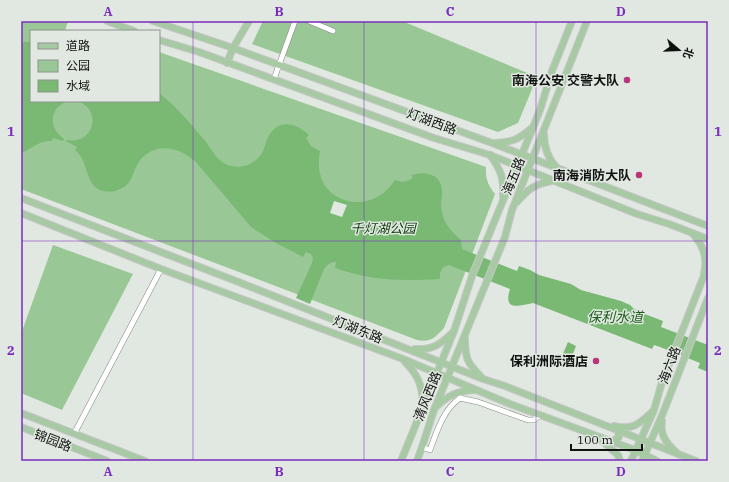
<svg xmlns="http://www.w3.org/2000/svg" width="729" height="482" font-family="'IBM Plex Serif','Noto Sans SC',serif">
<rect width="100%" height="100%" fill="#e1e8e1"/>
<!-- green -->
<g fill="#9ac796">
<path d="M21 21H68L65 31H31V101H159V52L486 167C485 178 488 185 495 194L444 328C436 337 430 343 417 340L21 189Z"/>
<path d="M263 21H402L537 77 518 123 498 132 252 44Z"/>
<path d="M53 245 133 274 62 410 21 393V334Z"/>
</g>
<!-- water -->
<g fill="#79b974">
<path d="M21 42H31V101H68C49 108 48 128 64 139L63 141 53 138 52 141C39 140 32 149 21 153Z"/>
<path d="M159 93C177 107 191 124 206 142 210 147 216 158 221 161 223 163 229 166 232 166 244 169 258 162 263 151 266 145 266 139 270 134 280 118 298 124 309 135L306 138 311 146 320 151C319 158 318 166 320 173 325 199 356 209 377 197 385 193 390 187 395 180 402 183 407 182 413 178L411 175C426 171 443 174 442 193 442 200 440 205 442 212 444 224 452 232 461 240L462 249 517 271 519 266 530 270 539 275 571 284 581 290 621 301 630 305 634 309 642 313 663 321 661 327 708 345V372L698 368 700 363 660 347 654 345 652 349 533 303C518 306 503 311 510 289L449 265 443 267 440 273V279C400 281 373 281 335 268L336 262C330 262 328 264 324 269L310 304 296 298 312 263 313 258 311 254 306 252 303 257 276 243 251 227 196 162C180 148 158 141 141 159 131 171 135 184 118 190 114 192 108 192 103 191 84 186 90 162 75 150L77 147 66 141 67 140C94 145 103 109 77 101H159Z"/>
<path d="M568 342 576 346 568 367 559 363Z"/>
</g>
<!-- pier -->
<path fill="#e1e8e1" d="M334 201 347 205 342 217 330 213Z"/>
<g fill="none" stroke-linecap="round" stroke-linejoin="round">
<defs>
<g id="minor">
<path d="M309 21 333 31"/>
<path d="M274 79 295 21"/>
<path d="M74 434 161 269"/>
<path d="M422 447 430 450C437 431 443 410 460 398L478 402 528 420H534L540 415"/>
</g>
<g id="major">
<path d="M107 21 134 31"/>
<path d="M153 21 233 48 492 143 708 226"/>
<path d="M159 40 199 52 434 138 490 155 637 214 669 224 708 239"/>
<path d="M227 63 233 48 249 21"/>
<path d="M544 134C544 146 548 158 556 167"/>
<path d="M495 143C514 142 519 139 533 127"/>
<path d="M490 155C501 170 504 178 503 196"/>
<path d="M21 198 236 281 483 379 505 386 696 461"/>
<path d="M517 202C528 189 535 184 552 181"/>
<path d="M21 213 161 269 403 359 510 404 635 450 657 461"/>
<path d="M693 234C704 246 708 258 704 273"/>
<path d="M465 339C465 360 468 363 482 378"/>
<path d="M415 349C432 350 440 345 452 333"/>
<path d="M405 362C418 375 422 385 423 403"/>
<path d="M436 407C448 395 458 391 474 390"/>
<path d="M21 413 145 461"/>
<path d="M662 421C660 435 666 443 676 452"/>
<path d="M614 426C633 430 638 425 652 412"/>
<path d="M21 427 107 461"/>
<path d="M601 440 618 455 620 461"/>
<path d="M612 442 619 437 618 430"/>
<path d="M401 461 454 331 472 276 534 125 540 110 552 71 572 21"/>
<path d="M417 461 423 444 434 410 505 237 512 210 587 21"/>
<path d="M631 461 654 410 662 382 703 278 708 270"/>
<path d="M642 461 663 413 708 298"/>
</g>
</defs>
<!-- minor casing -->
<use href="#minor" stroke="#838982" stroke-width="6"/>
<!-- major casing -->
<use href="#major" stroke="#c6c6c6" stroke-width="8"/>
<!-- minor -->
<use href="#minor" stroke="#fff" stroke-width="5"/>
<!-- major -->
<use href="#major" stroke="#a7caa4" stroke-width="6"/>
</g>
<!-- grid -->
<path fill="none" stroke="#7b2cbf" stroke-width="1" stroke-opacity="0.55" d="M193 21V461M364 21V461M536 21V461M21 241H708"/>
<!-- markers -->
<g fill="#b9357a" stroke="#e1e8e1" stroke-width="1.5">
<circle cx="627" cy="80" r="4"/>
<circle cx="639" cy="175" r="4"/>
<circle cx="596" cy="361" r="4"/>
</g>
<g text-anchor="middle" stroke-width="3" stroke-linejoin="round" paint-order="stroke">
<!-- poi labels -->
<g font-size="13" font-weight="bold" fill="#101210" stroke="#e1e8e1" text-anchor="end">
<text x="619" y="85">南海公安 交警大队</text>
<text x="631" y="180">南海消防大队</text>
<text x="588" y="366">保利洲际酒店</text>
</g>
<!-- street labels -->
<g font-size="13" fill="#101210" stroke="#e1e8e1">
<text transform="translate(432 121) rotate(20)" y="5">灯湖西路</text>
<text transform="translate(513 176) rotate(-68)" y="5">海五路</text>
<text transform="translate(358 329) rotate(22)" y="5">灯湖东路</text>
<text transform="translate(669 365) rotate(-69)" y="5">海六路</text>
<text transform="translate(427 396) rotate(-68)" y="5">清风西路</text>
<text transform="translate(53 440) rotate(21)" y="5">锦园路</text>
</g>
<!-- park labels -->
<g font-size="13" font-style="italic" fill="#0e3b0d" stroke="#e1e8e1">
<text x="383" y="233">千灯湖公园</text>
</g>
<!-- water labels -->
<g font-size="14" font-style="italic" fill="#1f5f1d" stroke="#e1e8e1">
<text x="615" y="322">保利水道</text>
</g>
</g>
<!-- border -->
<rect width="729" height="482" fill="none" stroke="#e1e8e1" stroke-width="44"/>
<!-- legend -->
<rect x="30" y="30" width="130" height="72" fill="#e1e8e1" stroke="#8d928d"/>
<rect x="38" y="43" width="20" height="6" fill="#a7caa4" stroke="#8d928d"/>
<text x="66" y="50" font-size="12" fill="#101210">道路</text>
<rect x="38" y="60" width="20" height="12" fill="#9ac796" stroke="#8d928d"/>
<text x="66" y="70" font-size="12" fill="#101210">公园</text>
<rect x="38" y="80" width="20" height="12" fill="#79b974" stroke="#8d928d"/>
<text x="66" y="90" font-size="12" fill="#101210">水域</text>
<!-- north arrow -->
<g transform="translate(679 50) rotate(109)" stroke="#e1e8e1" stroke-width="3" paint-order="stroke">
<path d="M0-3L7 15L0 10L-7 15Z" fill="#101210"/>
<text y="-6" font-size="11" font-weight="bold" text-anchor="middle" fill="#101210">北</text>
</g>
<!-- scale -->
<path d="M571 444v6h71v-6" fill="none" stroke="#101210" stroke-width="2"/>
<text x="577" y="444" font-size="12" fill="#101210" stroke="#e1e8e1" stroke-width="3" paint-order="stroke">100 m</text>
<rect x="22" y="22" width="685" height="438" fill="none" stroke="#7b2cbf" stroke-width="1.5"/>
<g font-size="13" text-anchor="middle" font-weight="bold" fill="#7b2cbf">
<text x="108" y="16">A</text>
<text x="279" y="16">B</text>
<text x="450" y="16">C</text>
<text x="621" y="16">D</text>
<text x="11" y="136">1</text>
<text x="718" y="136">1</text>
<text x="11" y="355">2</text>
<text x="718" y="355">2</text>
<text x="108" y="476">A</text>
<text x="279" y="476">B</text>
<text x="450" y="476">C</text>
<text x="621" y="476">D</text>
</g>
</svg>
